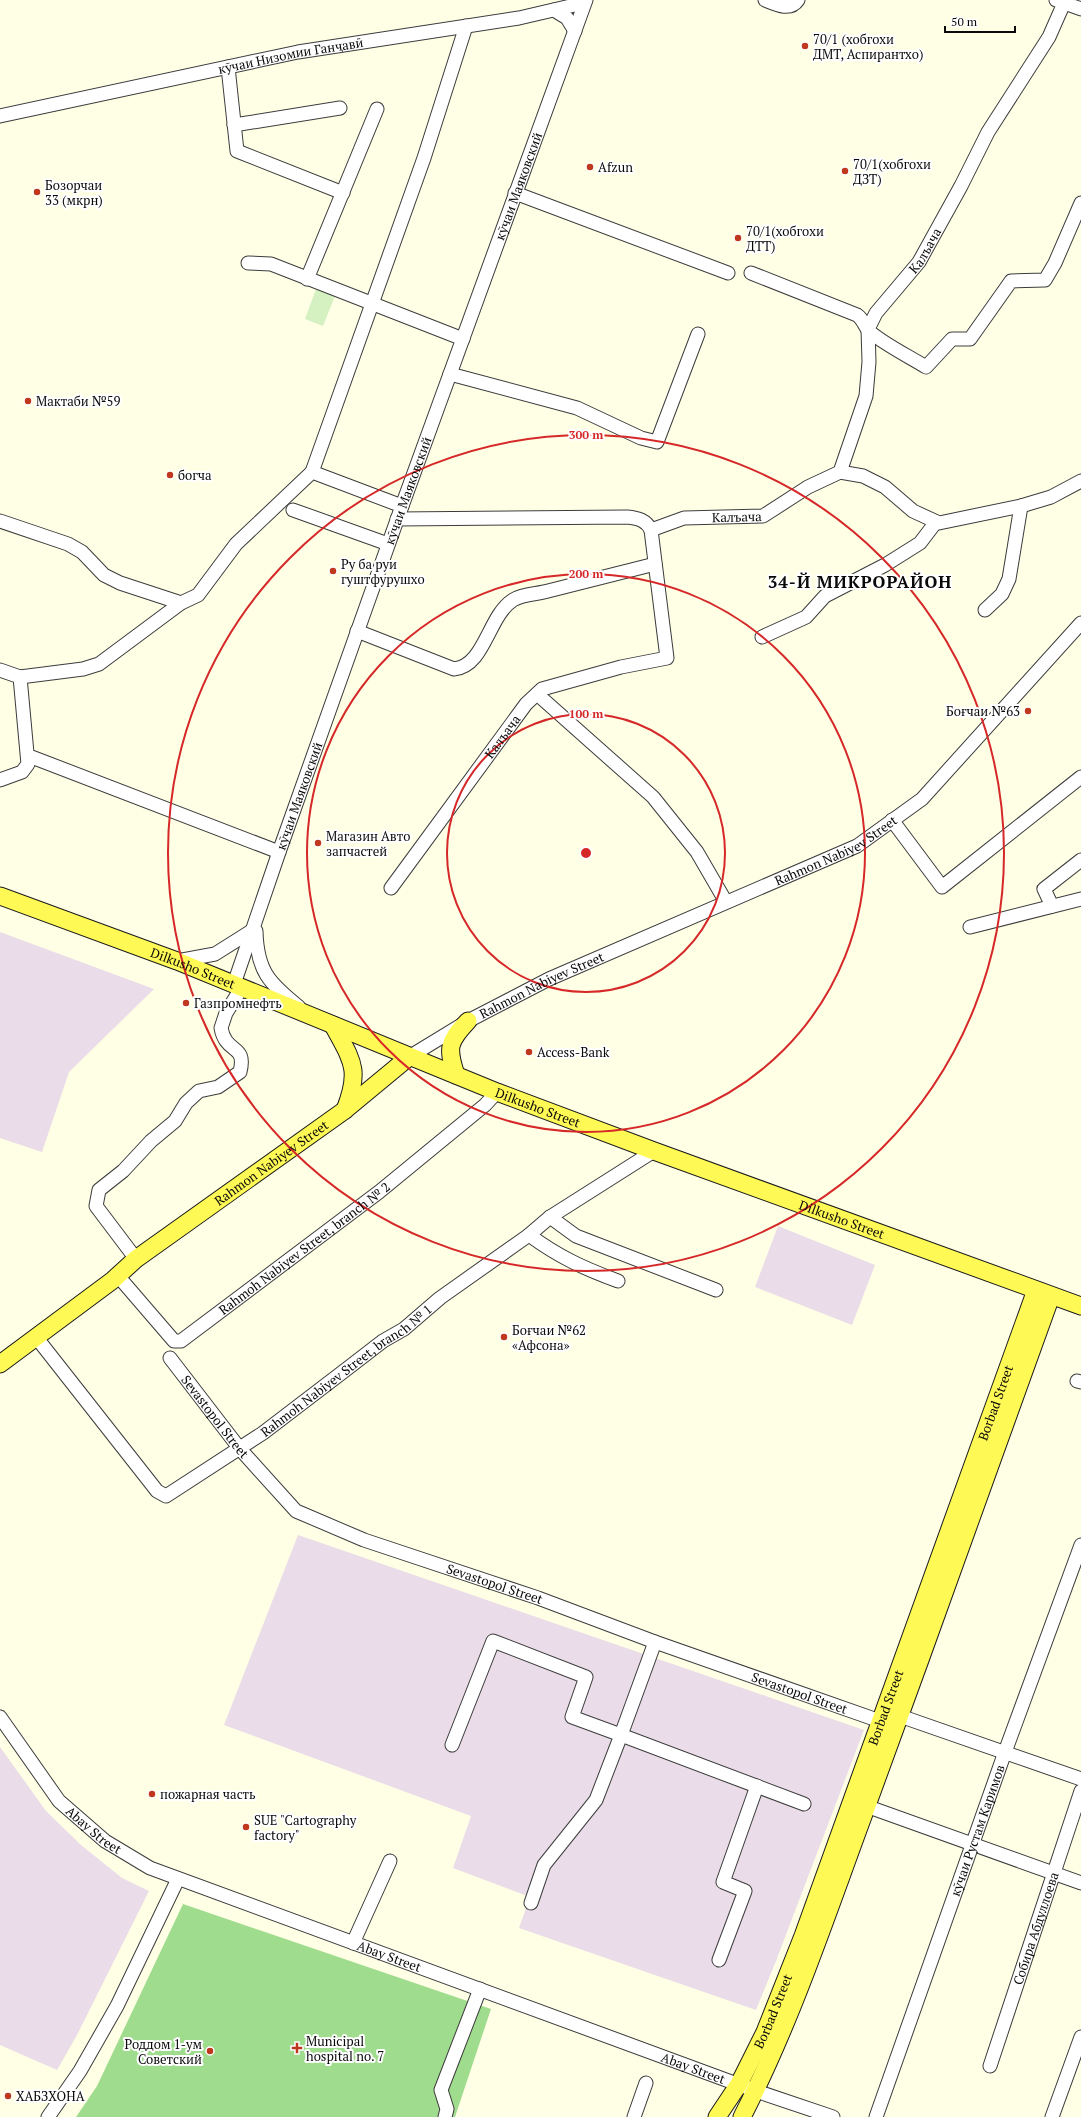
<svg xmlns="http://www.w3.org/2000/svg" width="1081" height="2117" font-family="'PT Serif',serif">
<rect width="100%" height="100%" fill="#ffffe6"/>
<!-- industrial -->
<g fill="#eadce8">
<path d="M0 932 154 989 69 1072 42 1152 0 1138Z"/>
<path d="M778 1226 875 1265 852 1325 755 1287Z"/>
<path d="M298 1535 864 1730 776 1961 756 2010 519 1928 530 1897 453 1868 471 1816 224 1725Z"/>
<path d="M0 1747 46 1811 81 1845 122 1878 149 1891 77 2035 57 2070 0 2045Z"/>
</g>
<!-- forest -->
<path fill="#a0dc8d" d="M183 1904 491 2009 455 2117H76L97 2086Z"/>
<!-- pitch -->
<path fill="#d6f1c1" d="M316 289 335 296 323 326 305 319Z"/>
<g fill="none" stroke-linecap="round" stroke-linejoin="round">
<defs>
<g id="minor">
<path d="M765 0C775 4 790 12 798 0"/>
<path d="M1056 0 1081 9"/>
<path d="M554 10 567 18 575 31"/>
<path d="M228 67 237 151 343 193"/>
<path id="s1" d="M0 116 298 52 519 18 575 5 582 0"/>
<path d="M234 125 340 108"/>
<path d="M515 193 728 273"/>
<path d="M248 263 271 264 463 339"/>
<path d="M751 273 857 315C863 319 864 325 868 330 880 342 910 357 926 367L952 339H970L1011 281 1045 280 1055 263 1081 203"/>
<path d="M307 279 377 109"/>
<path d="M450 374 577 408 641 438 657 442 698 334"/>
<path d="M312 472 424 158 466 26"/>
<path d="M840 472 863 476 885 487 913 511 939 523 1021 506 1051 497 1081 481"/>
<path d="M293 510 388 544"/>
<path d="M397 519 627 517C638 518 646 520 651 530"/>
<path d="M0 521 68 544 82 552 104 575 120 583 181 603"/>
<path d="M985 610 1002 594 1009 579 1021 506"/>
<path d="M357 631 454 669C485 666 488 616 513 600 522 594 538 594 548 591 584 582 620 573 655 564"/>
<path d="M762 637 806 617 825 596 885 565 920 543 936 522"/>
<path d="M0 670 20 677 83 669 99 664 181 603 198 595 236 544 312 472 402 506"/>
<path d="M537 694 653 797 697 852 726 902"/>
<path d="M29 756 279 852"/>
<path d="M0 780 22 772 28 764 20 677"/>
<path d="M892 820 942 887 1081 777"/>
<path id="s2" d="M391 888 526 704 542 689 621 667 667 658 651 530 684 518 763 516 808 487 840 472 866 396 869 362 868 329 876 313 919 262 961 186 988 132 1049 37 1064 3"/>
<path d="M1052 906 1044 889 1081 860"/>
<path d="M970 927 1081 899"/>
<path d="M256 931C257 971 269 983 299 1007"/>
<path d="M177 961 215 954 253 930"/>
<path id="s3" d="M234 984 279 852 402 506 586 0"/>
<path id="s4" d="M409 1057 468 1021 549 979 857 846 922 799 1081 623"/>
<path d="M550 1217 576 1236 716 1290"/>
<path d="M529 1235C559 1257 583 1268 618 1281"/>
<path d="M136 1259 96 1206 99 1190 123 1171 151 1141 175 1121 186 1103 199 1091 218 1087 240 1072C247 1043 226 1055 221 1028L226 1013 242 987"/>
<path id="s5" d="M118 1276 174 1341H181L379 1192 485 1105 497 1092"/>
<path id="s6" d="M36 1337 157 1491 166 1496 263 1433 348 1368 383 1341 404 1329 440 1298 529 1235 550 1217 654 1151"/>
<path id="s7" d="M170 1358 240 1449 296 1511 364 1540 538 1598 655 1642 880 1721"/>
<path d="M1077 1381 1081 1382"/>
<path d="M655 1642 621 1735 804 1804"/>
<path d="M900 1716 1081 1779"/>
<path id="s8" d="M0 1717 59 1801 105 1841 150 1868 756 2091 833 2117"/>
<path d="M452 1745 493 1641 586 1677 572 1717 621 1735 596 1800 544 1865 531 1903"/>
<path d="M866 1806 1081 1883"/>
<path d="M353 1943 390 1861"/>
<path d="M719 1960 745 1891 723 1882 757 1786"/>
<path id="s9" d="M990 2066 1081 1791"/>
<path d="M48 2117 80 2071 117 2006 178 1879"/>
<path d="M445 2117 447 2109 441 2090 480 1989"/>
<path d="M634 2117 646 2083"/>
<path id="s10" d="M876 2117 1005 1752 1081 1545"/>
<path d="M1052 2117 1081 2037"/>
</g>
<g id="major">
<path id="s11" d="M0 896 177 961 497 1092 654 1151 1081 1306"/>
<path d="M333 1025C352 1061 361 1069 345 1110"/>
<path d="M456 1075C447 1048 448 1042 468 1021"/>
<path id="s12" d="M0 1364 113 1280 136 1259 345 1110 409 1057"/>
<path id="s13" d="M717 2117 739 2084 765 2032 803 1936 1036 1290"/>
<path d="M742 2117C791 2022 825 1919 862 1819 926 1645 988 1470 1051 1296"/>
</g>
</defs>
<!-- minor casing -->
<use href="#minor" stroke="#3c3c3c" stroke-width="15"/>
<!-- major casing -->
<use href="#major" stroke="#1a1a1a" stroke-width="19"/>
<!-- minor -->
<use href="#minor" stroke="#fff" stroke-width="13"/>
<!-- major -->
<use href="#major" stroke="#fff956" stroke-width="17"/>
</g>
<!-- distance rings -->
<g fill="none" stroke="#d62828" stroke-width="2">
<circle cx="586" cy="853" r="139"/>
<circle cx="586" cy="853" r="279"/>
<circle cx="586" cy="853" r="418"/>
</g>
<!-- markers -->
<g fill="#bf371c" stroke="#fff" stroke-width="1.5">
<circle cx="805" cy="46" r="4"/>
<circle cx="590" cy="167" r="4"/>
<circle cx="845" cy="171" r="4"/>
<circle cx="37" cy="192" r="4"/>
<circle cx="738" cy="238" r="4"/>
<circle cx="28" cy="401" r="4"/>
<circle cx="170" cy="475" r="4"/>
<circle cx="333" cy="571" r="4"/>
<circle cx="1028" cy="711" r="4"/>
<circle cx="318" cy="843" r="4"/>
<circle cx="186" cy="1003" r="4"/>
<circle cx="529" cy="1052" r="4"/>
<circle cx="504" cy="1337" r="4"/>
<circle cx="152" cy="1794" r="4"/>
<circle cx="246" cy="1827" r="4"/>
<path d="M295 2042h4v4h4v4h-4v4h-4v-4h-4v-4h4z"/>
<circle cx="210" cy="2051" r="4"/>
<circle cx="8" cy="2096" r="4"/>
</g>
<g text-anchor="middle" stroke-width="4" stroke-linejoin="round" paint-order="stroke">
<!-- poi labels -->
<g font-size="13" fill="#090909" stroke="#fff" text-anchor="start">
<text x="813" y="44">70/1 (хобгохи<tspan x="813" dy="15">ДМТ, Аспирантхо)</tspan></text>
<text x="853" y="169">70/1(хобгохи<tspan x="853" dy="15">ДЗТ)</tspan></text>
<text x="598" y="172">Afzun</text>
<text x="45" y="190">Бозорчаи<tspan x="45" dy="15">33 (мкрн)</tspan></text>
<text x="746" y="236">70/1(хобгохи<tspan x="746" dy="15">ДТТ)</tspan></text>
<text x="36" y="406">Мактаби №59</text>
<text x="178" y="480">богча</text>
<text x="341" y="569">Ру ба руи<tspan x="341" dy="15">гуштфурушхо</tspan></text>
<text x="1020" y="716" text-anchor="end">Боғчаи №63</text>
<text x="326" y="841">Магазин Авто<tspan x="326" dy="15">запчастей</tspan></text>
<text x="194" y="1008">Газпромнефть</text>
<text x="537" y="1057">Access-Bank</text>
<text x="512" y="1335">Боғчаи №62<tspan x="512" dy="15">«Афсона»</tspan></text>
<text x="160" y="1799">пожарная часть</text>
<text x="254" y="1825">SUE "Cartography<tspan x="254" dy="15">factory"</tspan></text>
<text x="306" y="2046">Municipal<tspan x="306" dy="15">hospital no. 7</tspan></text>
<text x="202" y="2049" text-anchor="end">Роддом 1-ум<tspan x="202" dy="15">Советский</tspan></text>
<text x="16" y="2101">ХАБЗХОНА</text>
</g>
<!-- street labels -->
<g font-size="13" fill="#090909" stroke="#fff">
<text dy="5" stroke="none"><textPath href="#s1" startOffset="297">кӯчаи Низомии Ганҷавӣ</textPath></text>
<text dy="5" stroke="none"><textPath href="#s3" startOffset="847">кӯчаи Маяковский</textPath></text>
<text dy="5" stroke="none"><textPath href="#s2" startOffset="956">Калъача</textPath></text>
<text dy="5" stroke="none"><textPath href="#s3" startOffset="523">кӯчаи Маяковский</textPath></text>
<text dy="5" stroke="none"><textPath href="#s2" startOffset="596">Калъача</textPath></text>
<text dy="5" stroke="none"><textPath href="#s2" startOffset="188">Калъача</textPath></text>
<text dy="5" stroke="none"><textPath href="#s3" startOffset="199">кӯчаи Маяковский</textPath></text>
<text dy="5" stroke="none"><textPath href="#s4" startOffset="475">Rahmon Nabiyev Street</textPath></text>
<text dy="5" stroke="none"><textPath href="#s11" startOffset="206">Dilkusho Street</textPath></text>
<text dy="5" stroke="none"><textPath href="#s4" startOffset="151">Rahmon Nabiyev Street</textPath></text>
<text dy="5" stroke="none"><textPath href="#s11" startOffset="578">Dilkusho Street</textPath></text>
<text dy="5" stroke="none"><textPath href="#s12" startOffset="338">Rahmon Nabiyev Street</textPath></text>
<text dy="5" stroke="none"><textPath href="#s11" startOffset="902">Dilkusho Street</textPath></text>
<text dy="5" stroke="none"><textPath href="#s5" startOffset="247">Rahmoh Nabiyev Street, branch № 2</textPath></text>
<text dy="5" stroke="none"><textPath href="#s6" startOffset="426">Rahmoh Nabiyev Street, branch № 1</textPath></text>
<text dy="5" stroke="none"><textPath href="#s13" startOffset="768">Borbad Street</textPath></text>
<text dy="5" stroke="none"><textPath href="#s7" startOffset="74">Sevastopol Street</textPath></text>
<text dy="5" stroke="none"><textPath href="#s7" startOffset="410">Sevastopol Street</textPath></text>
<text dy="5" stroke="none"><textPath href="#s7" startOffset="734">Sevastopol Street</textPath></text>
<text dy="5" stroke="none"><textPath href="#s13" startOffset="444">Borbad Street</textPath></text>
<text dy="5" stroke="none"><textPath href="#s8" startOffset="148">Abay Street</textPath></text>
<text dy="5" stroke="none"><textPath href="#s10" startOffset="304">кӯчаи Рустам Каримов</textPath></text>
<text dy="5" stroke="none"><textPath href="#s9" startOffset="145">Собира Абдуллоева</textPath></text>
<text dy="5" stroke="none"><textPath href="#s8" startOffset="471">Abay Street</textPath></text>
<text dy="5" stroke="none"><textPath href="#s13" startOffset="120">Borbad Street</textPath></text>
<text dy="5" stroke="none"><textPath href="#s8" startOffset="795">Abay Street</textPath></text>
</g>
<!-- district labels -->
<g font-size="17" font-weight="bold" letter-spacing="1" fill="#090909" stroke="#fff">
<text x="860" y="588">34-Й МИКРОРАЙОН</text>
</g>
</g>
<circle cx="586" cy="853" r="6" fill="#d62828" stroke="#fff" stroke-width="2"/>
<g font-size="12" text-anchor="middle" font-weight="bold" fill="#d62828" stroke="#fff" stroke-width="4" stroke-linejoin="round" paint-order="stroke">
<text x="586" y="439">300 m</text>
<text x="586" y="578">200 m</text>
<text x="586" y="718">100 m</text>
</g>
<!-- scale -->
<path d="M945 26v6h70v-6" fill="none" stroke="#090909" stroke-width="2"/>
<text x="951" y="26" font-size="12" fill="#090909" stroke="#ffffff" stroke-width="3" paint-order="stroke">50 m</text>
</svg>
